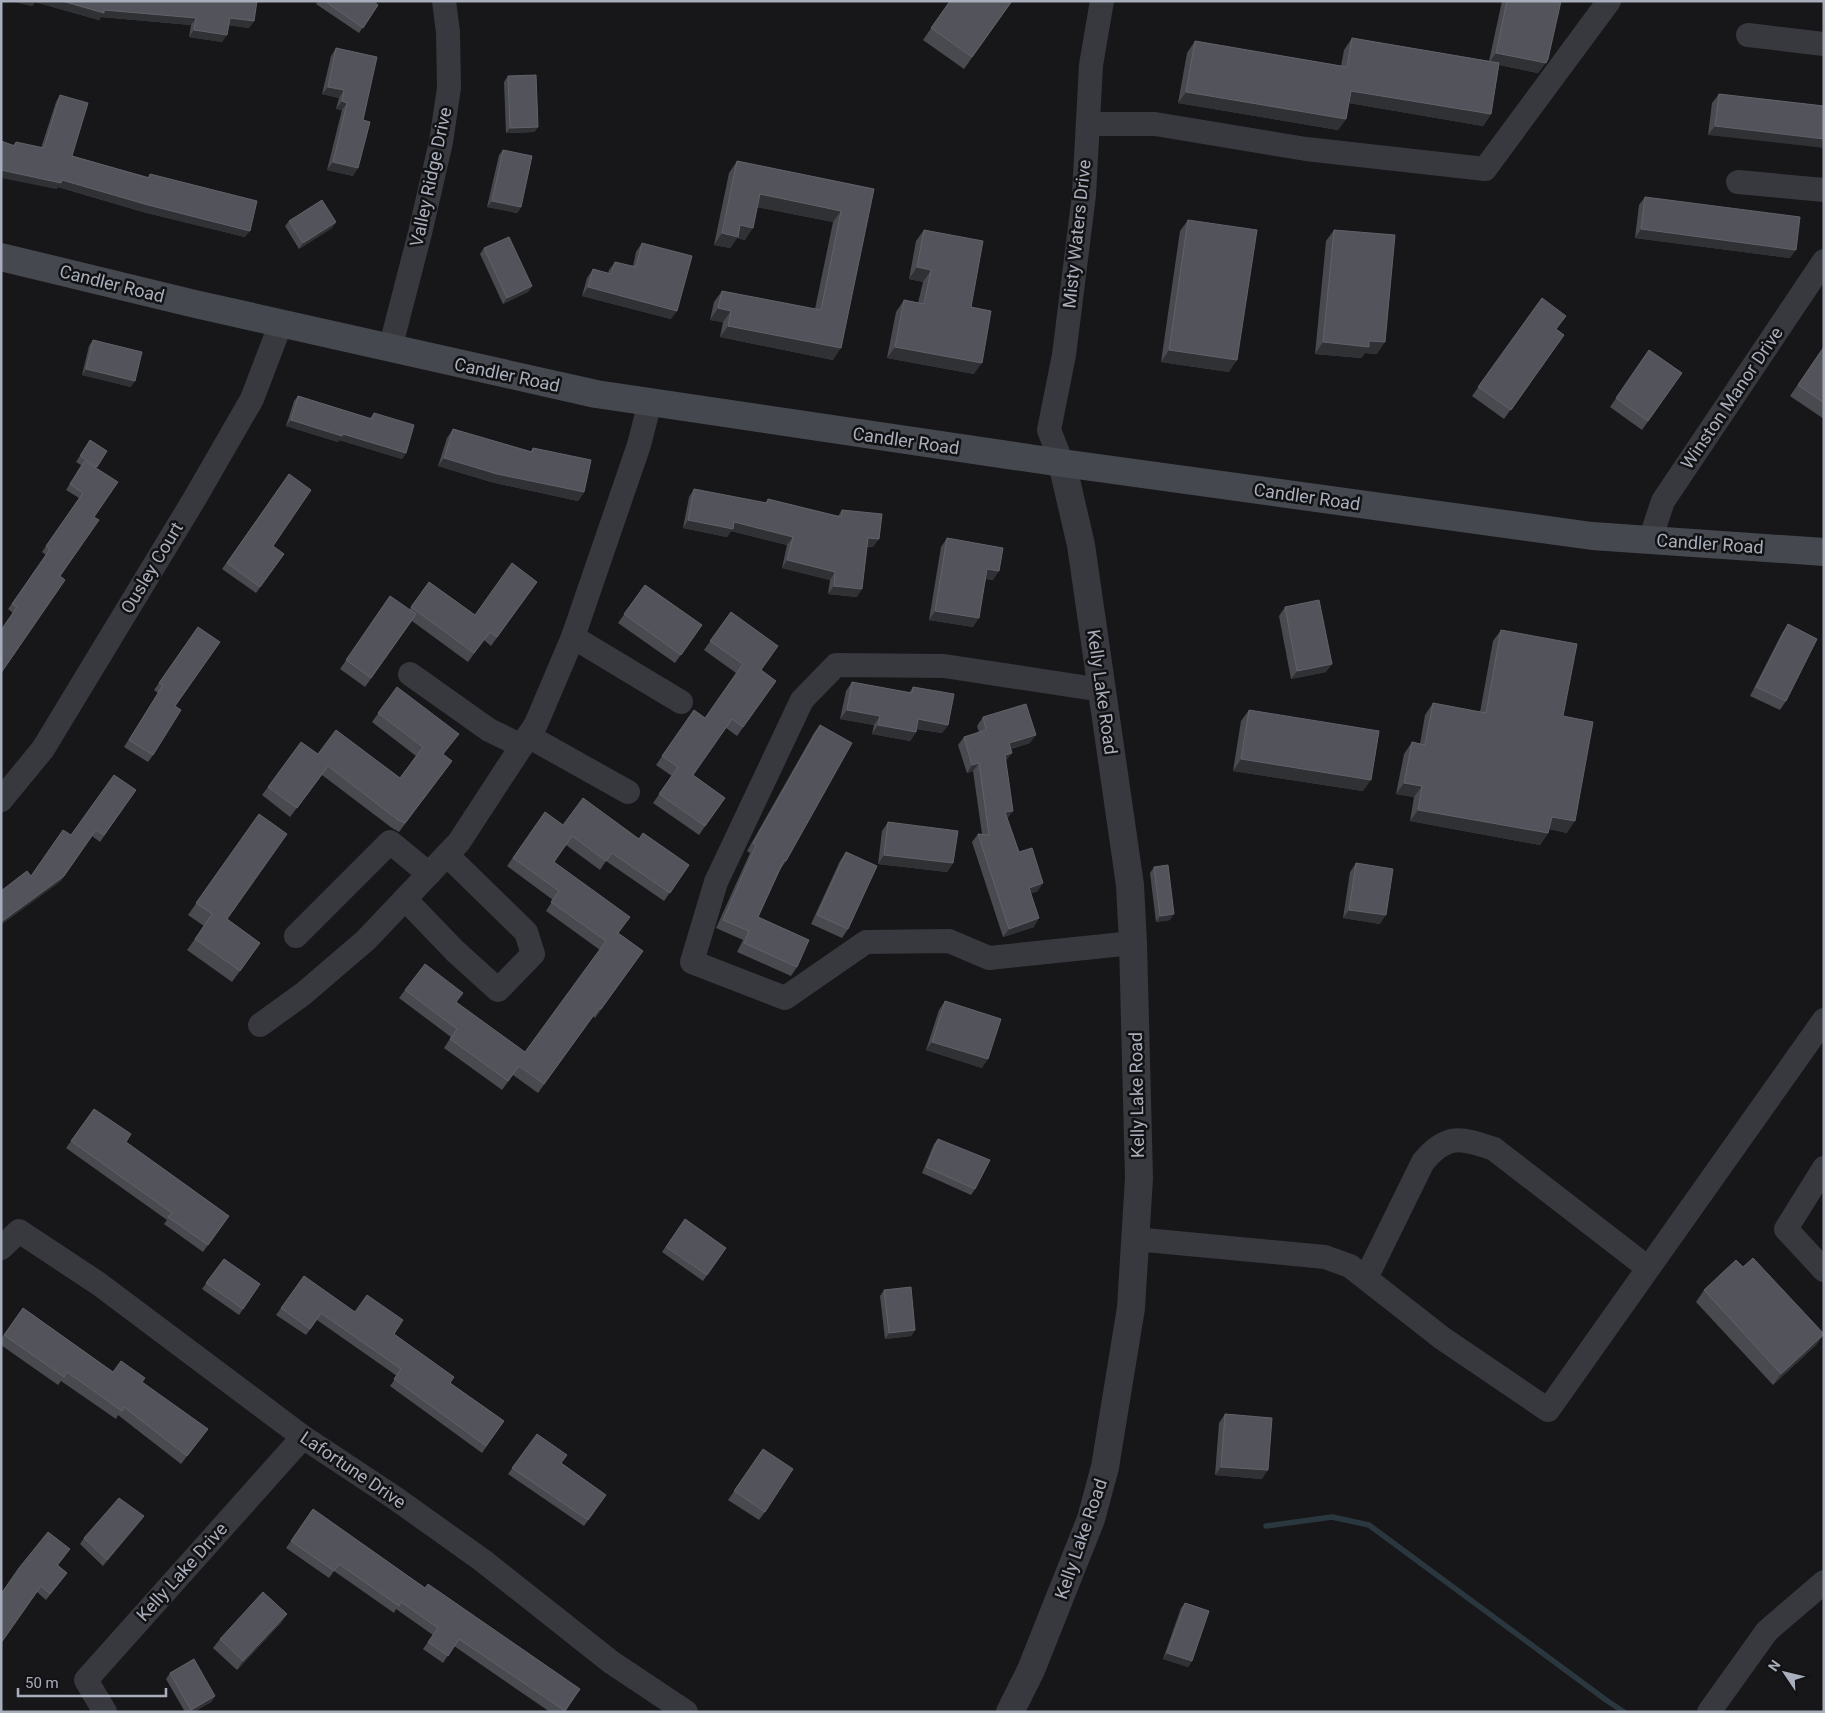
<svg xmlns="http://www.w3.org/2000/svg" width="1825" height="1713" font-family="Roboto,sans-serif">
<rect width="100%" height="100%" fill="#171719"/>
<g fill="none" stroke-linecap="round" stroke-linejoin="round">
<!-- stream -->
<path stroke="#2b373f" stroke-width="5.5" d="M1266 1526 1332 1517 1369 1525 1606 1700 1624 1712"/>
<!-- minor -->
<g stroke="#37393f" stroke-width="24">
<path d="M1748 35 1824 44"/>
<path d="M1088 124H1155L1306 149 1485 169 1609 1"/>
<path d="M1738 182 1824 190"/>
<path d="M390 349 420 233 441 142 449 88 448 32 444 1"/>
<path d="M1062 463 1049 430 1064 355 1084 195 1091 65 1102 1"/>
<path d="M1650 540 1663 501 1824 261"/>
<path d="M573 637 681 702"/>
<path d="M410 674 489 730 522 746"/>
<path d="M1102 690 944 666 836 665 802 700 716 882 692 962 785 998 866 942 949 941 989 958 1133 943"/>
<path d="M528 736 628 792"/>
<path d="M1 800 43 749 195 498 252 399 281 323"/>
<path d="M405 899 455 951 498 990 533 954 526 932 447 855"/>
<path d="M296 936 390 842 429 874"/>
<path d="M260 1025 303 994 366 940 459 842 536 724 573 637 639 445 650 402"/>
<path d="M1824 1168 1786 1229 1824 1270"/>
<path d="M1135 1239 1325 1257 1350 1266 1442 1338 1548 1410 1824 1020"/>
<path d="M1 1248 19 1231 99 1284 303 1437 395 1498 482 1560 611 1662 686 1712"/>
<path d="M1366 1278 1423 1162C1447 1133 1461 1138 1494 1149L1648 1268"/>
<path d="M105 1712 86 1680 303 1437"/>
<path d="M1709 1712 1767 1631 1824 1582"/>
</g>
<!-- tertiary -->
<path stroke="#37393f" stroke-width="28" d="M1010 1712 1031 1670 1091 1519 1105 1467 1131 1308 1139 1178 1133 943 1130 885 1081 545 1062 463"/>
<!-- secondary -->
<path stroke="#45484f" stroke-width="28" d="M1 257 195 304 596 394 1062 463 1592 536 1824 552"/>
</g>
<!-- wall -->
<g fill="#484a4f">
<path d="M12 1H257L254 21 249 28 229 25 222 42 189 37 191 25 101 17 99 20 35 2 32 6Z"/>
<path d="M318 1H373L378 5 359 33 316 4Z"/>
<path d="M950 1H1012L964 69 923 40Z"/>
<path d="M1502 1H1561L1548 59 1538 73 1499 65 1491 114 1483 126 1349 103 1346 119 1338 130 1178 103 1187 53 1195 41 1341 66 1344 50 1352 38 1489 61Z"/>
<path d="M336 48 363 120 353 176 327 170 342 110 336 109 339 98 322 94 331 56Z"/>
<path d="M508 76 538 127 534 132 506 133 504 82Z"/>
<path d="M1719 94 1824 106 1708 135 1712 103Z"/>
<path d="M60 95 72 156 148 177 150 174 245 237 143 212 58 187 56 189 13 145 16 142 41 148 56 102Z"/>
<path d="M503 150 521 207 517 213 487 207 499 155Z"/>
<path d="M737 161 874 189 833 360 720 337 723 322 710 320 714 302 722 291 815 309 833 222 757 207 745 240 737 238 730 248 714 245 729 173Z"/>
<path d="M1645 197 1790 258 1635 238 1639 205Z"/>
<path d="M1188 220 1229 372 1161 362 1180 231Z"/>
<path d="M289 221 336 222 332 228 299 249 285 226Z"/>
<path d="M924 230 971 307 974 374 887 358 896 312 904 300 918 303 923 282 909 279 916 241Z"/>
<path d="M1334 230 1377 354 1365 353 1361 358 1315 354 1326 241Z"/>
<path d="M642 243 671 319 582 296 587 278 593 269 608 273 609 270 615 262 633 266 636 252Z"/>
<path d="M484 248 532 286 528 292 503 304 480 254Z"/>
<path d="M1542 298 1556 329 1564 335 1504 419 1472 396Z"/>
<path d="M93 340 131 387 82 375 89 346Z"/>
<path d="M1824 346V419L1790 396Z"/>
<path d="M1649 350 1682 373 1642 430 1610 407Z"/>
<path d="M298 396 370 418 374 413 406 453 402 459 339 440 338 442 286 426 294 401Z"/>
<path d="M453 429 530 452 533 448 584 492 578 501 491 482 438 466 447 438Z"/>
<path d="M90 440 107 451 96 468 94 517 60 576 13 613 8 609 46 555 42 552 79 498 66 490 81 465 76 462Z"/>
<path d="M289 474 273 546 284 554 256 593 222 569Z"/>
<path d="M694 489 765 503 768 499 838 516 842 510 873 547H867L857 597 828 594 830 580 782 568 787 545 731 531 727 537 683 528 689 497Z"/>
<path d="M947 538 993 580 986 579 973 627 929 620 941 547Z"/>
<path d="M429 582 475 615 537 582 491 646 484 640 468 662 412 621 365 687 340 669 390 596 409 610Z"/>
<path d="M645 585 702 625 675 663 618 623Z"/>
<path d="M1285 607 1326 672 1291 679 1279 616Z"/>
<path d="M731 612 761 670 776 681 737 736 726 728 693 775 725 798 699 835 653 803 672 776 656 765 694 710 705 718 736 673 704 650Z"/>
<path d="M1788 624 1786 701 1780 710 1750 696 1782 633Z"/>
<path d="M198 627 153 755 148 762 124 747 158 693 154 690Z"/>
<path d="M1501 630 1563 716 1567 833 1549 829 1548 833 1540 845 1410 821 1414 797 1396 794 1404 754 1412 742 1420 744 1425 715 1433 703 1480 712 1493 641Z"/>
<path d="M852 682 909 693 913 687 948 725 942 733 916 729V732L910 741 872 734 874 725 840 719 846 691Z"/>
<path d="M397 687 444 755 446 769 399 832 392 828 322 775 290 817 262 795 268 787 318 754 400 778 416 756 372 722Z"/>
<path d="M1249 710 1363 791 1233 771 1241 721Z"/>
<path d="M983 717 1030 743 1011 749 1006 761 1007 818 1019 852 1038 891 1031 893 1034 927 1003 937 972 842 978 834H982L973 771 967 773 958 745 964 737 979 732 977 726Z"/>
<path d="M820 725 786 861 780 870 758 917 797 967 791 976 737 952 743 940 716 928 750 853 747 851 814 733Z"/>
<path d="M136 790 100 842 92 836 60 882 31 876 71 835Z"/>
<path d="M545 812 563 825 639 839 689 865 664 901 606 861 600 870 566 845 554 862 618 933 643 951 595 1018 593 1016 538 1093 513 1075 502 1090 444 1048 451 1037 399 998 405 990 457 1003 525 1052 600 950 546 911 553 900 507 866Z"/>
<path d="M259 814 227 919 260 943 232 982 187 950 204 926 188 915Z"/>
<path d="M888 822 953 863 947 872 878 864 882 831Z"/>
<path d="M846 852 848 929 842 938 811 924 840 861Z"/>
<path d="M1356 863 1380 924 1343 918 1350 872Z"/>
<path d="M1154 867 1170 920 1156 922 1150 873Z"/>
<path d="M945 1001 982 1068 926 1050 939 1010Z"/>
<path d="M94 1109 126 1142 229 1216 203 1252 164 1224 167 1220 66 1148Z"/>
<path d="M938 1139 975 1189 971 1195 922 1173 934 1144Z"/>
<path d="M685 1219 726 1248 703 1281 662 1252Z"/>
<path d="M224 1259 260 1284 239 1315 202 1289Z"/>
<path d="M1743 1267 1824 1334 1816 1345 1773 1385 1696 1302 1704 1290Z"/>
<path d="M304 1276 355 1312 394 1334 450 1383 504 1421 482 1453 390 1386 397 1376 317 1320 306 1335 276 1315Z"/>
<path d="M884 1290 915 1330 911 1336 885 1339 880 1296Z"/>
<path d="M23 1308 113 1372 142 1382 208 1429 181 1464 118 1415 116 1419 61 1381 58 1385 1 1345V1339Z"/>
<path d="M1225 1414 1262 1479 1215 1475 1219 1423Z"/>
<path d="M537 1434 561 1463 606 1495 584 1526 508 1474Z"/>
<path d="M763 1449 765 1512 759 1520 728 1500Z"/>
<path d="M313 1509 425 1588 580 1689 564 1712H550L454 1646 443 1663 423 1649 433 1635 396 1609 394 1613 334 1571 329 1578 286 1548Z"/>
<path d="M144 1516 103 1566 80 1544 84 1538Z"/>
<path d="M66 1555 58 1565 67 1573 46 1600 37 1592 1 1594Z"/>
<path d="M1185 1603 1192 1661 1188 1667 1163 1659 1181 1608Z"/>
<path d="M281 1623 237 1670 213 1648 220 1639Z"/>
<path d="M170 1673 215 1696 211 1702 194 1712H185L166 1679Z"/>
</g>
<!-- shaded-wall -->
<g fill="#303135">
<path d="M12 1H62L104 10 196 18 191 25 101 17 99 20 35 2 32 6Z"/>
<path d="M230 18 254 21 249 28 225 25Z"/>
<path d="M194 30 227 35 222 42 189 37Z"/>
<path d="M1496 53 1546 63 1538 73 1489 63Z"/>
<path d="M328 87 344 90 339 98 322 94Z"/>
<path d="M1351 91 1491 114 1483 126 1343 102Z"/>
<path d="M1186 92 1346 119 1338 130 1178 103Z"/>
<path d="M342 101 347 103 342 110 336 109Z"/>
<path d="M1715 126 1824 139V148L1708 135Z"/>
<path d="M538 127 534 132 506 133 510 128Z"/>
<path d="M333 162 358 168 353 176 327 170Z"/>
<path d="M1 170 62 180 250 231 245 237 143 212 58 187 56 189 1 178Z"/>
<path d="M760 194 841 211 833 222 752 206Z"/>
<path d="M492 201 521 207 517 213 487 207Z"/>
<path d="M336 222 332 228 299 249 303 243Z"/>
<path d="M740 225 753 228 745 240 737 238 730 248 714 245 722 233Z"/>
<path d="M1641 229 1796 250 1790 258 1635 238Z"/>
<path d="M917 267 931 270 923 282 909 279Z"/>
<path d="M532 286 528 292 503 304 507 298Z"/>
<path d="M588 287 677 311 671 319 582 296Z"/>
<path d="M718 308 731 311 723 322 710 320Z"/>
<path d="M728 326 841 348 833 360 720 337Z"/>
<path d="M1369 341 1385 342 1377 354 1365 353 1361 358 1315 354 1323 342Z"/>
<path d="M895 347 982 363 974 374 887 358Z"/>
<path d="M1169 350 1237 360 1229 372 1161 362Z"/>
<path d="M86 369 135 381 131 387 82 375Z"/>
<path d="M291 420 343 434 406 453 402 459 339 440 338 442 286 426Z"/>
<path d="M444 458 584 492 578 501 491 482 438 466Z"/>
<path d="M688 520 734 522 793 537 787 545 731 531 727 537 683 528Z"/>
<path d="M868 538 879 539 873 547 863 546Z"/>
<path d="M787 560 835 572 830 580 782 568Z"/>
<path d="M987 569 999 571 993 580 981 578Z"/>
<path d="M834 586 862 589 857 597 828 594Z"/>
<path d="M935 611 979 618 973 627 929 620Z"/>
<path d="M1332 664 1326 672 1291 679 1297 671Z"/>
<path d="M847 710 880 716 874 725 840 719Z"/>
<path d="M918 719 948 725 942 733 912 728Z"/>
<path d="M878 725 916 732 910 741 872 734Z"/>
<path d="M1036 735 1030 743 1003 751 1009 743Z"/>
<path d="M1012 753 1006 761 1005 755Z"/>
<path d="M1241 759 1371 780 1363 791 1233 771Z"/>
<path d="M979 763 973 771 967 773 972 765Z"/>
<path d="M1404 783 1422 786 1414 797 1396 794Z"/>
<path d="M1418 810 1548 833 1540 845 1410 821Z"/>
<path d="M1013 811 1007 819 1005 812Z"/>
<path d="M1552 817 1575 821 1567 833 1544 828Z"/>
<path d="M884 855 953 863 947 872 878 864Z"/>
<path d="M64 876 60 882 1 925V922Z"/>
<path d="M1043 883 1038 891 1023 896 1029 888Z"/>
<path d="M1349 910 1386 915 1380 924 1343 918Z"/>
<path d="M1174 914 1170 920 1156 922 1160 916Z"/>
<path d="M1039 918 1034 927 1003 937 1009 929Z"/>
<path d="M932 1042 988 1059 982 1068 926 1050Z"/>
<path d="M915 1330 911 1336 885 1339 889 1333Z"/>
<path d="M1824 1334 1816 1345 1773 1385 1781 1374Z"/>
<path d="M1221 1467 1268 1470 1262 1479 1215 1475Z"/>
<path d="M144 1516 140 1522 103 1566 107 1560Z"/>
<path d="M287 1614 281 1623 237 1670 243 1661Z"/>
<path d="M1167 1653 1192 1661 1188 1667 1163 1659Z"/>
<path d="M215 1696 211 1702 194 1712H190L191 1710Z"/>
</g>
<!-- building -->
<g fill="#53545b" stroke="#60626a">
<path d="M62 1H257L254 21 230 18 227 35 194 30 196 18 104 10V13Z"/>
<path d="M325 1H373L378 5 363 28Z"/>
<path d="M950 1H1012L972 57 931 28Z"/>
<path d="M1507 1H1561L1548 59 1546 63 1496 53Z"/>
<path d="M1352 38 1499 63 1491 114 1351 91 1346 119 1186 92 1195 41 1347 67Z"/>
<path d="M336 48 377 57 363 120 370 122 358 168 333 162 347 103 342 101 344 90 328 87Z"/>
<path d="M536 75 538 127 510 128 508 76Z"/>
<path d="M1719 94 1824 106V139L1715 126Z"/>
<path d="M60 95 88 103 72 156 149 178 150 174 257 201 250 231 148 205 62 180 61 183 1 170V141L15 146 16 142 44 148Z"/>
<path d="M503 150 532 156 521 207 492 201Z"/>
<path d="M737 161 874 189 841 348 728 326 731 311 718 308 722 291 821 310 841 211 760 194 753 228 740 225 738 237 722 233Z"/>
<path d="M1645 197 1800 217 1796 250 1641 229Z"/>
<path d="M322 200 336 222 303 243 289 221Z"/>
<path d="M1188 220 1257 230 1237 360 1169 350Z"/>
<path d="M924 230 983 241 971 307 991 311 982 363 895 347 904 300 924 304 931 270 917 267Z"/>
<path d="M1334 230 1395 235 1385 342 1369 341V347L1323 342Z"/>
<path d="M509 237 532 286 507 298 484 248Z"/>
<path d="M642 243 692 256 677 311 588 287 593 269 611 274 615 262 636 267Z"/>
<path d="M1542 298 1566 316 1556 329 1564 335 1511 410 1478 387Z"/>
<path d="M93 340 142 352 135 381 86 369Z"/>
<path d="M1824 347V403L1798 385Z"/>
<path d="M1649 350 1682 373 1648 421 1616 398Z"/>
<path d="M298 396 372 419 374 413 414 425 406 453 343 434 342 436 291 420Z"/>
<path d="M453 429 532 452 533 448 591 460 584 492 497 474 444 458Z"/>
<path d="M90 440 107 451 97 467 80 456Z"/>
<path d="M85 461 118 482 94 517 99 520 60 576 65 580 1 673V630L17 607 12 604 50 549 46 546 83 493 70 484Z"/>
<path d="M289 474 311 490 273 546 284 554 260 587 227 563Z"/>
<path d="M694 489 767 503 768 499 841 517 842 510 882 514 879 539 868 538 862 589 834 586 835 572 787 560 793 537 734 522 733 529 688 520Z"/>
<path d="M947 538 1003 548 999 571 987 569 979 618 935 611Z"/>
<path d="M512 563 537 582 497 637 490 632 474 653 411 607 429 582 475 615Z"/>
<path d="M645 585 702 625 681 655 624 614Z"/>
<path d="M390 596 416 614 371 678 346 660Z"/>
<path d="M1319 600 1332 664 1297 671 1285 607Z"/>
<path d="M731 612 778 646 761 670 776 681 743 727 732 719 693 775 725 798 705 826 659 794 678 767 662 756 694 710 705 718 743 664 710 641Z"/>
<path d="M1788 624 1817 639 1786 701 1756 687Z"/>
<path d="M198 627 220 642 175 706 181 710 153 755 129 740 163 685 159 683Z"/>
<path d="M1501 630 1577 644 1563 716 1593 722 1575 821 1552 817 1548 833 1418 810 1422 786 1404 783 1412 742 1425 745 1433 703 1486 713Z"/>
<path d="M852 682 912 693 913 687 954 694 948 725 918 719 916 732 878 725 880 716 847 710Z"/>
<path d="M397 687 459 734 443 754 452 761 405 823 398 820 328 766 297 808 268 787 301 742 318 754 336 730 400 778 423 747 378 713Z"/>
<path d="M1026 704 1036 735 1009 743 1012 753 1005 755 1013 811 1005 812 1019 852 1032 848 1043 883 1029 888 1039 918 1009 929 978 834 989 835 979 763 972 765 964 737 986 730 983 717Z"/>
<path d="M1249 710 1379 731 1371 780 1241 759Z"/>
<path d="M820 725 852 743 786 861 784 860 758 917 809 940 797 967 744 943 749 931 723 920 756 845 753 843Z"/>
<path d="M114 775 136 790 104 835 96 830 64 876 1 922V891L27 871 31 876 63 830 71 835Z"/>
<path d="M583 798 639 839 643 833 689 865 670 893 612 853 606 861 572 836 554 862 630 917 618 933 643 951 601 1009 599 1008 544 1084 519 1066 508 1081 450 1039 457 1029 405 990 425 964 463 993 456 1002 525 1052 606 941 551 902 559 891 513 858 545 812 563 825Z"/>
<path d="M259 814 287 834 227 919 260 943 240 971 195 939 212 914 196 903Z"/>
<path d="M888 822 958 831 953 863 884 855Z"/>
<path d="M846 852 877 866 848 929 817 915Z"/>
<path d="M1356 863 1393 869 1386 915 1349 910Z"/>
<path d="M1168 865 1174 914 1160 916 1154 867Z"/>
<path d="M945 1001 1001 1019 988 1059 932 1042Z"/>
<path d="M94 1109 131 1134 126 1142 229 1216 208 1245 168 1217 172 1213 71 1141Z"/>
<path d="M938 1139 990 1160 975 1189 926 1167Z"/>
<path d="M685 1219 726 1248 707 1275 666 1247Z"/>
<path d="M1753 1258 1824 1334 1781 1374 1704 1290 1736 1260 1743 1267Z"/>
<path d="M224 1259 260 1284 243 1309 206 1283Z"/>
<path d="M304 1276 355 1312 367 1295 403 1320 394 1334 454 1377 450 1383 504 1421 486 1446 394 1379 401 1369 321 1313 310 1329 281 1308Z"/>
<path d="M911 1287 915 1330 889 1333 884 1290Z"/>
<path d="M23 1308 113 1372 121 1361 145 1378 142 1382 208 1429 187 1456 124 1407 122 1411 67 1372 64 1377 4 1335Z"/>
<path d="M1225 1414 1272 1418 1268 1470 1221 1467Z"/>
<path d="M537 1434 567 1455 561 1463 606 1495 588 1520 512 1468Z"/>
<path d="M763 1449 793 1469 765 1512 734 1491Z"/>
<path d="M119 1498 144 1516 107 1560 84 1538Z"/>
<path d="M313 1509 425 1588 428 1584 580 1689 565 1711 459 1639 448 1656 428 1642 438 1628 401 1602 399 1606 339 1564 334 1571 291 1541Z"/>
<path d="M48 1532 70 1549 57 1565 67 1573 50 1594 41 1586 1 1643V1594L19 1568Z"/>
<path d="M263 1592 287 1614 243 1661 220 1639Z"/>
<path d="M1185 1603 1209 1611 1192 1661 1167 1653Z"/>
<path d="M194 1659 215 1696 191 1710 170 1673Z"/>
</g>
<g text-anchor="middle" stroke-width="5" stroke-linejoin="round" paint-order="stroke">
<!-- street labels -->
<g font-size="18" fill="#a8aebb" stroke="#121214">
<text transform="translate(431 177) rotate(-78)" y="6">Valley Ridge Drive</text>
<text transform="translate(1077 234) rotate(-84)" y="6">Misty Waters Drive</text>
<text transform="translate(112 284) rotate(14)" y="6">Candler Road</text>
<text transform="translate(507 375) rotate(12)" y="6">Candler Road</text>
<text transform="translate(1732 398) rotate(-56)" y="6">Winston Manor Drive</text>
<text transform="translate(906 441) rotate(8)" y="6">Candler Road</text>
<text transform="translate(1307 497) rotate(8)" y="6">Candler Road</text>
<text transform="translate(1710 544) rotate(4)" y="6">Candler Road</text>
<text transform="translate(152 568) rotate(-59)" y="6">Ousley Court</text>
<text transform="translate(1102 692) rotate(82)" y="6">Kelly Lake Road</text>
<text transform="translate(1137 1095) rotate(-91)" y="6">Kelly Lake Road</text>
<text transform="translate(353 1470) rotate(34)" y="6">Lafortune Drive</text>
<text transform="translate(1081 1539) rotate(-71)" y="6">Kelly Lake Road</text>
<text transform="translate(182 1572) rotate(-48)" y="6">Kelly Lake Drive</text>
</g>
</g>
<!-- border -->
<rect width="1825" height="1713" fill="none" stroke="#a8aebb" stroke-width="5"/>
<!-- north arrow -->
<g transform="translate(1785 1673) rotate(305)" stroke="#121214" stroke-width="4" paint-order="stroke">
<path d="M0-4L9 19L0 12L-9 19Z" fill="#a8aebb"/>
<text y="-8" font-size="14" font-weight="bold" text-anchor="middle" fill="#a8aebb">N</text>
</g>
<!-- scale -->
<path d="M18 1688v8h148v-8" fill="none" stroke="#a8aebb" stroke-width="2.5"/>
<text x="25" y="1688" font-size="15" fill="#a8aebb" stroke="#121214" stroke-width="4" paint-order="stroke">50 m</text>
</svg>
